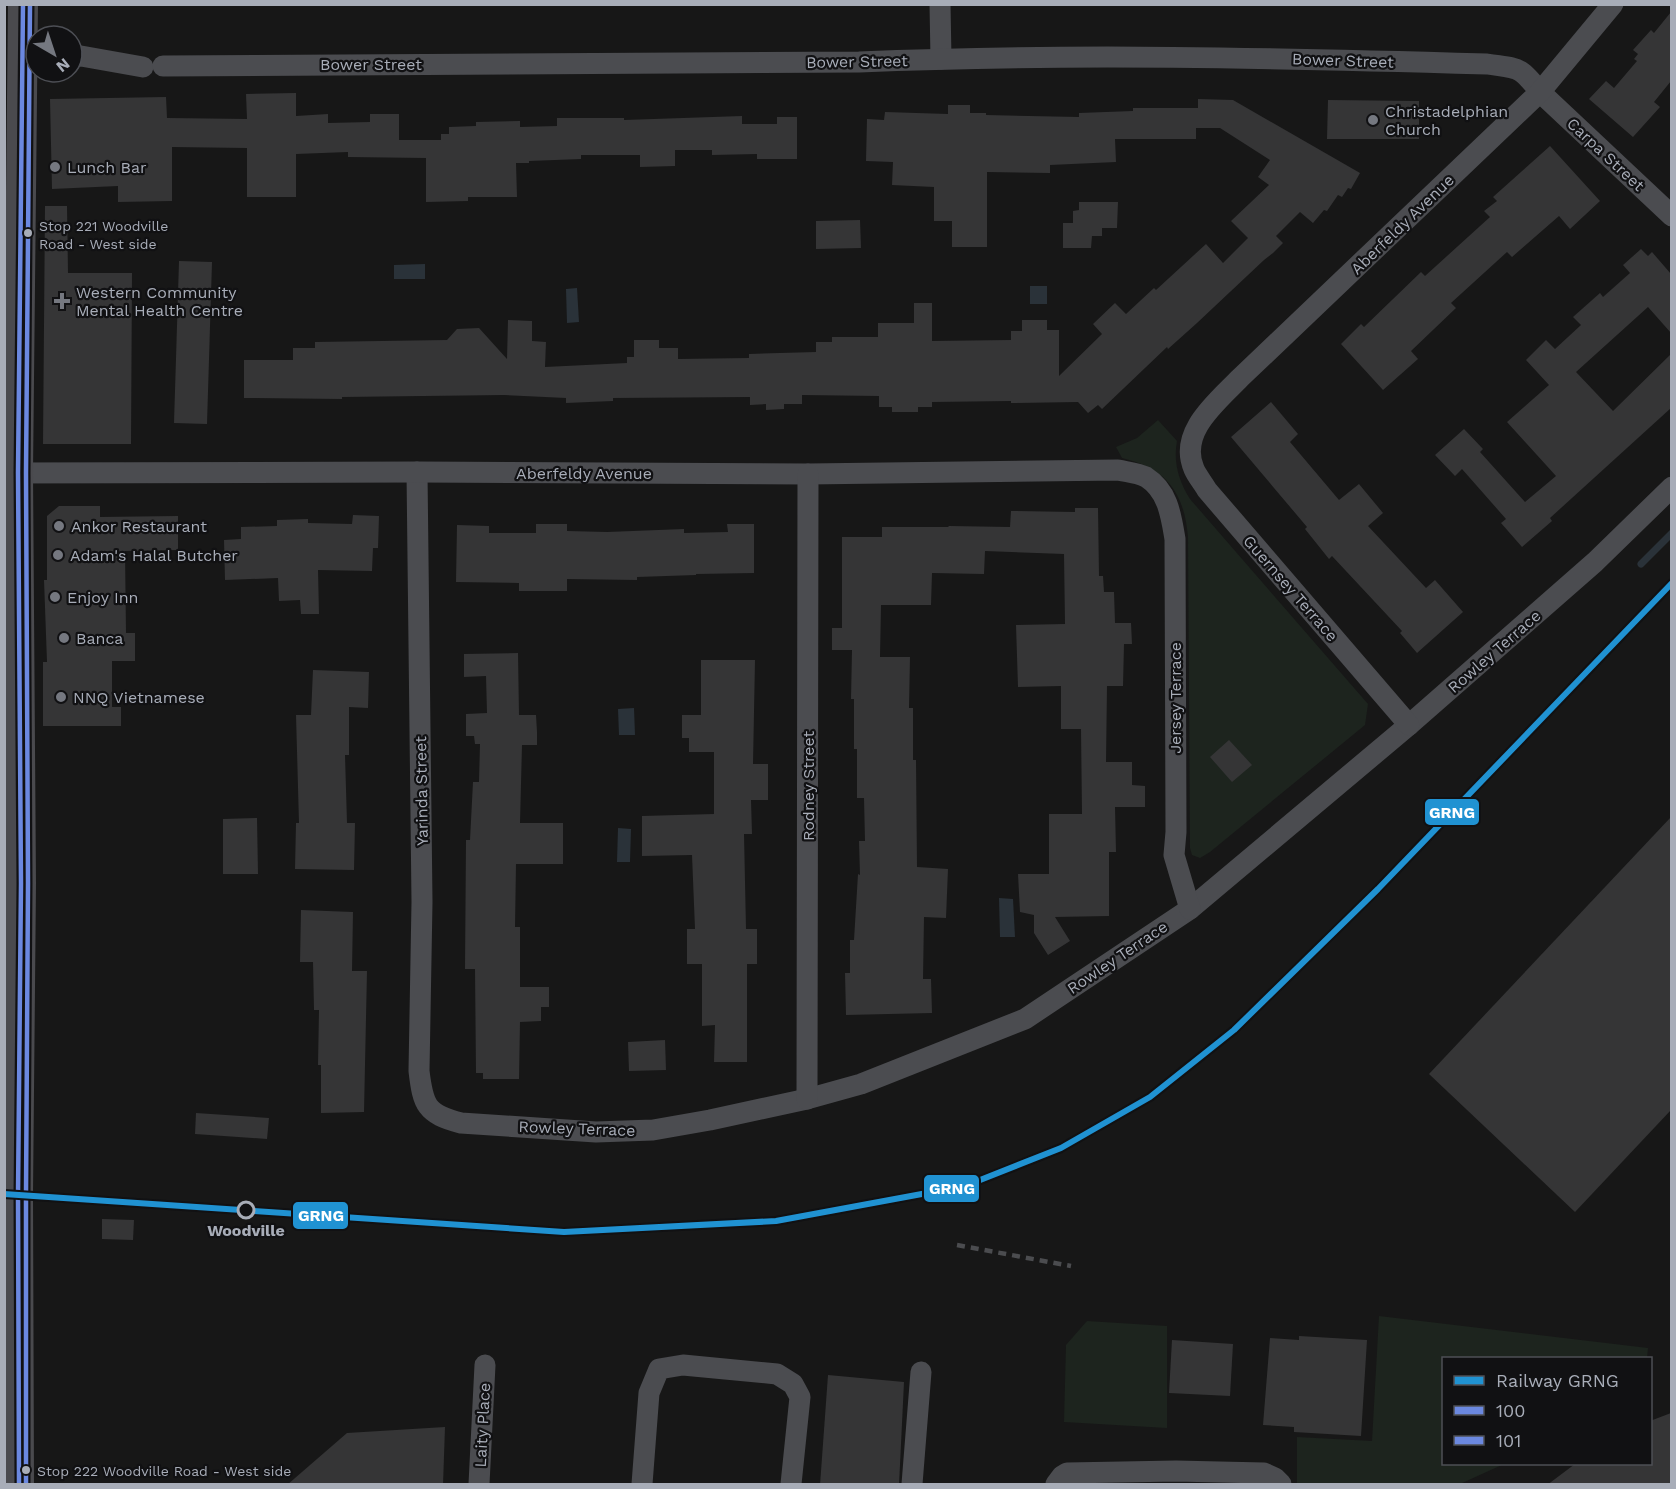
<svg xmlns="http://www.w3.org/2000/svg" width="1676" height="1489" font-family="'Work Sans',sans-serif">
<rect width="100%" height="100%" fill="#171717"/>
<!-- green -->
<g fill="#1d241e">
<path d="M1158 420 1177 441C1173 463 1179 481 1190 499L1368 704 1365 725 1210 852 1200 858 1192 855 1190 848 1188 537C1184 492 1167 469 1122 458L1116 447 1137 438Z"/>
<path d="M1379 1316 1648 1348 1647 1358H1444V1464H1504L1460 1484H1297V1437L1372 1441Z"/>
<path d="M1087 1321 1167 1326V1428L1064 1422 1066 1345Z"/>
</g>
<!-- water -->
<g fill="#2a3239">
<path d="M425 264V279H394V265Z"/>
<rect x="1030" y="286" width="17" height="18"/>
<path d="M577 288 579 322 567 323 566 289Z"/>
<path d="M634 708 635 735H619L618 709Z"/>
<path d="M618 828 631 829 630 862H617Z"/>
<path d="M999 898 1013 899 1015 937H1000Z"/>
</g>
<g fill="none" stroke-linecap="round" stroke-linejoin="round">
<!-- stream -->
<path stroke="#2a3239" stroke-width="7" d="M1641 564 1672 533"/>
</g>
<!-- building -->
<g fill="#353536">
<path d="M1671 12V81L1654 102 1660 107 1633 137 1589 99 1606 81 1614 88 1637 61 1634 59 1638 54 1633 50 1651 30 1654 33Z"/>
<path d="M296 93V116L328 114V123L370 122V114H399V140H441V134H449V127L476 126V122L520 121V127L557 126V118H624V120L742 116V124H777V117H797V159H757V154L712 155V150H675V166L640 167V155H581V159L529 161V163H516L517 197H468V201L426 202V158L348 157V152L296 154V197H247V148L172 147V201L118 202V186L52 189 50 99 166 97 167 118 247 119 246 94Z"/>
<path d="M1198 99 1233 100 1360 173 1351 189 1348 188 1342 197 1338 195 1327 211 1324 210 1313 223 1300 212 1276 236 1283 243 1273 253 1264 260 1197 323 1168 349 1167 347 1102 409 1098 405 1088 413 1078 402 1011 403V401L932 402V407H918V412H892V407H879V396L802 395V404H784V409L766 410V404L750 405V397L613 398V401L566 403V398L504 395 342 397V399L244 398V360H293V348H315V342L447 340 457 329 479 328 507 359 508 320 532 321V341L546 342 545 367 627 363V357H634V340H659V348H678V359L749 358V354L816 352V342H832V337H878V323H914V303H932V341L1011 340V331H1022V320H1047V330H1059V376L1102 334 1093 324 1115 303 1126 314 1154 288 1156 290 1206 244 1223 263 1248 238 1231 221 1269 185 1258 177 1270 160 1220 128H1196V139H1115L1116 162 1050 165V173L987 172V247H952V221H934V187L892 185 893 162 866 161 867 119 884 120 885 112 948 114V105H970V113H986V115L1079 117V113L1133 111V108H1198Z"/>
<path d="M1328 100 1419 101V139H1327Z"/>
<path d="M1550 146 1600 201 1570 229 1559 216 1512 257 1507 252 1451 303 1456 308 1411 351 1418 359 1383 390 1341 344 1361 324 1364 327 1421 272 1425 276 1490 217 1484 211 1497 201 1493 197Z"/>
<path d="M1079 202H1118L1117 228H1102V236H1092L1091 248H1063V223H1073V211L1079 210Z"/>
<path d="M45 206H67L68 273H132L131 444H43Z"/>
<path d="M860 220 861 248 816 249V221Z"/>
<path d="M1641 249 1648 256 1652 252 1671 274V333L1648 307 1576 372 1613 411 1671 354V408L1550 518 1552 521 1522 547 1501 523 1506 519 1462 469 1455 476 1435 455 1464 429 1483 449 1480 452 1525 502 1556 476 1507 422 1549 385 1526 360 1546 340 1555 349 1581 325 1573 317 1600 293 1603 297 1630 273 1623 265Z"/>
<path d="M179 261 212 262 207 424 174 423Z"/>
<path d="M1271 402 1298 434 1290 442 1339 500 1359 484 1383 513 1368 526 1426 588 1435 580 1463 612 1417 653 1400 633 1402 631 1332 556 1329 559 1305 529 1307 527 1231 437Z"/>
<path d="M59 506H100V517L178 516V550L125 551 126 633H135V661H112V707H121V726H43V662H47L44 580H47V516Z"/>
<path d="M1075 508H1098L1099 576H1103L1104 592H1114L1115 623H1131L1132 644H1124L1123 686H1107L1106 762H1132V785L1145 786V807H1115L1116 852H1109V916L1055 917 1070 941 1048 955 1034 933V915L1020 912 1018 874H1049V814H1082L1081 729H1061V686L1018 687 1016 625 1065 624 1064 554 985 551 984 574 932 573 931 605H881L880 657H910L909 708H913V760H916L917 867 948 869 946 918 924 917 923 979H931L932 1013 846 1015 845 973H850V940H854L858 874 860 875 859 841H865L864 798H857V749H854V699H851L852 650H832V628H842V537H882V527H948L949 526 1010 527 1011 511 1075 512Z"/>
<path d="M353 515 379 516 378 548H373L372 571 318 570 319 614H301L300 600 279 601 278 578 225 580 224 540 241 539V527L277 526V520L308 519V523L352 524Z"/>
<path d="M536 524H567V531L607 532 684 529V533L728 532 727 524H754V573L696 574V575L637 577V580L567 579V591H519V583L456 582 457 525 489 526V533H536Z"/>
<path d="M518 653 519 715H536L537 732V745H522L520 823H563V864H516L515 927H520V987H549V1007H541V1021L520 1022 519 1079H483V1073H476L475 969H465L466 840H470L473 782H479L480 744H475L474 736H466V714L487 713 486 676 464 677V654Z"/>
<path d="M701 660H755L753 764H768V800H751L752 834H744L746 929H757V964H747V1062H714L715 1025 702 1026V964H687V929H695L692 855 642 856V816L714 814V752H689V738H682V715H701Z"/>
<path d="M313 670 369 672 368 708 349 707V755H345L347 823H355L354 870 295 869 296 823H299L296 715H311Z"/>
<path d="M1229 740 1252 765 1232 782 1210 757Z"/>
<path d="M1671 817V1110L1575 1212 1429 1074Z"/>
<path d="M257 818 258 874H223V819Z"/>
<path d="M301 910 353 912 352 971H367L364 1112 321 1113V1065H318L319 1010H314L313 962H300Z"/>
<path d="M665 1040 666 1070 629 1071 628 1042Z"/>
<path d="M196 1113 269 1118 267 1139 195 1134Z"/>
<path d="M102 1219 134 1220 133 1240 102 1239Z"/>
<path d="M1299 1336 1367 1340 1361 1436 1294 1432V1427L1263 1425 1270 1338 1299 1340Z"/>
<path d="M1172 1340 1233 1344 1230 1396 1169 1393Z"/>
<path d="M828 1375 904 1382 899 1485H820Z"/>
<path d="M1671 1413V1485H1547L1575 1464H1650V1421Z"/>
<path d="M445 1427 443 1485H287L347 1433Z"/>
</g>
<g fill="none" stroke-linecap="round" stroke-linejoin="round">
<!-- street -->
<g stroke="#4b4c50" stroke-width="21">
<path d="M940 4 941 59"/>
<path d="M72 57 81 56 143 67"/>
<path d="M163 66 859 62C1068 53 1278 58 1487 64 1519 69 1519 65 1540 92L1672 216"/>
<path d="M417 472 422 902 419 1071C423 1105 426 1114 461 1123L596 1132 653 1130 710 1120 807 1099 861 1084 1025 1019 1190 909 1409 725 1595 562 1672 487"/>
<path d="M4 473 417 472 808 474 1118 470C1127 472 1138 473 1146 477 1168 491 1171 515 1175 539L1176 832 1174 855 1190 909"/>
<path d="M1409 725 1207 490C1203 483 1197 476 1194 469 1178 432 1217 402 1240 378L1540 92 1613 4"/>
<path d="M807 1099 808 474"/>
<path d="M479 1484 485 1365"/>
<path d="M642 1484 649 1393 659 1369 683 1365 777 1374 793 1384 800 1397 791 1484"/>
<path d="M912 1484 921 1372"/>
<path d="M1056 1484 1062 1476 1067 1473 1176 1471 1264 1473 1275 1478 1281 1484"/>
</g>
<!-- secondary -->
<path stroke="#4a4a4e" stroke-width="30" d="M19 1484 18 1195 21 883 18 473 23 4"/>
<!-- rail -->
<path stroke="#4b4c4f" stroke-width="4.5" stroke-dasharray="8 6" stroke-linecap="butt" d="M957 1245 1071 1266"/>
<defs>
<path id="bus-1" d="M19 1484 18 1195 21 883 18 473 23 4"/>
<path id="bus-2" d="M26 1484V1195L28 883 26 473 30 4"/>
</defs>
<!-- bus-1 casing -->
<use href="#bus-1" stroke="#111113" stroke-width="9"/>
<!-- bus-2 casing -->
<use href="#bus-2" stroke="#111113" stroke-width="9"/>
<!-- bus-1 -->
<use href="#bus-1" stroke="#6b88e0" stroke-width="4.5"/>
<!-- bus-2 -->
<use href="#bus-2" stroke="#6b88e0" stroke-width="4.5"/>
<defs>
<path id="rail-1" d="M4 1194 564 1232 776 1221 965 1186 1061 1148 1150 1097 1234 1030 1378 889 1672 583"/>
</defs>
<!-- rail-1 casing -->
<use href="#rail-1" stroke="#111113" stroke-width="10"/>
<!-- rail-1 -->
<use href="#rail-1" stroke="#2092d2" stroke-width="6"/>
</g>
<!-- markers -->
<g fill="#757880" stroke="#111113" stroke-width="2">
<circle cx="1373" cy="120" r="6"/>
<circle cx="55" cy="167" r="6"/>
<path d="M59 292h6v6h6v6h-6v6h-6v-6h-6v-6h6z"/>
<circle cx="59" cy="526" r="6"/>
<circle cx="58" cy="555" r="6"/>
<circle cx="55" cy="597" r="6"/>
<circle cx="64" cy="638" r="6"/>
<circle cx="61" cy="697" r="6"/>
</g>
<g fill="#a8adb8" stroke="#111113" stroke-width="2">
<circle cx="28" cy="233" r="5"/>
<circle cx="26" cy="1470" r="5"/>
</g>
<circle fill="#111113" stroke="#a8adb8" stroke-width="3" cx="246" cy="1210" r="8"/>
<g text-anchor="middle" stroke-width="4.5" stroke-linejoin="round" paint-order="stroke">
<!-- bus labels -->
<g font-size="14" fill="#a8adb8" stroke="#111113" text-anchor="start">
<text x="39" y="231">Stop 221 Woodville<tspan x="39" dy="18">Road - West side</tspan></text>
<text x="37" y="1476">Stop 222 Woodville Road - West side</text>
</g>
<!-- street labels -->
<g font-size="16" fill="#a8adb8" stroke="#111113">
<text transform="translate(1343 60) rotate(2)" y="6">Bower Street</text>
<text transform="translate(857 61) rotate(-1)" y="6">Bower Street</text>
<text x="371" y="70">Bower Street</text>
<text transform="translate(1606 154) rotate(43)" y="6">Carpa Street</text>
<text transform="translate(1402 224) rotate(-44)" y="6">Aberfeldy Avenue</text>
<text x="584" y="479">Aberfeldy Avenue</text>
<text transform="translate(1291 588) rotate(49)" y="6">Guernsey Terrace</text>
<text transform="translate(1494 651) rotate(-41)" y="6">Rowley Terrace</text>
<text transform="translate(1175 698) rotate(-90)" y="6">Jersey Terrace</text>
<text transform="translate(808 786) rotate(-90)" y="6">Rodney Street</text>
<text transform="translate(421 791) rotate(-91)" y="6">Yarinda Street</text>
<text transform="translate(1117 957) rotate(-34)" y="6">Rowley Terrace</text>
<text transform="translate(577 1128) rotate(2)" y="6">Rowley Terrace</text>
<text transform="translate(482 1425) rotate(-87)" y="6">Laity Place</text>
</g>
<!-- poi labels -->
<g font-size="16" fill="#a8adb8" stroke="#111113" text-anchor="start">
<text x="1385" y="117">Christadelphian<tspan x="1385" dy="18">Church</tspan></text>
<text x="67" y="173">Lunch Bar</text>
<text x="76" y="298">Western Community<tspan x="76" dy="18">Mental Health Centre</tspan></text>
<text x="71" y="532">Ankor Restaurant</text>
<text x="70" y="561">Adam's Halal Butcher</text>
<text x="67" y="603">Enjoy Inn</text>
<text x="76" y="644">Banca</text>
<text x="73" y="703">NNQ Vietnamese</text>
</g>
<!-- stop labels -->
<g font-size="16" font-weight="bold" fill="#a8adb8" stroke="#111113">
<text x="246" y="1236">Woodville</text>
</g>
</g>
<g stroke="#111113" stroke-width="2">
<rect x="1424" y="798" width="56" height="28" rx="6" fill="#2092d2"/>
<rect x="923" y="1174" width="57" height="29" rx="6" fill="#2092d2"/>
<rect x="292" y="1201" width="57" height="29" rx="6" fill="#2092d2"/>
</g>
<g font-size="16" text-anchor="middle" font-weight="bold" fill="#fff">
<text x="1452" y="818">GRNG</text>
<text x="952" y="1194">GRNG</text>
<text x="321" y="1221">GRNG</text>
</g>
<!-- border -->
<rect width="1676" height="1489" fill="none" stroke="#a8adb8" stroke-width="12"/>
<!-- legend -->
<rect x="1442" y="1357" width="210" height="108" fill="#111113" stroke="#4d4f55" stroke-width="1.5"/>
<rect x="1454" y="1376" width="30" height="9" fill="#2092d2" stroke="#4d4f55" stroke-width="1.5"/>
<text x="1496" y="1387" font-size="18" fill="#a8adb8">Railway GRNG</text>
<rect x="1454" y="1406" width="30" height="9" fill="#6b88e0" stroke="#4d4f55" stroke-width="1.5"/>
<text x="1496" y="1417" font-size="18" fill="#a8adb8">100</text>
<rect x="1454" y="1436" width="30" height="9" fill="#6b88e0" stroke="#4d4f55" stroke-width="1.5"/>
<text x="1496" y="1447" font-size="18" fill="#a8adb8">101</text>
<!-- north arrow -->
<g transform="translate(54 54) rotate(141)"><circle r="28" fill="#111113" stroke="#4d4f55" stroke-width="1.5"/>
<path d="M0-4.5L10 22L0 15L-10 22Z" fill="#757880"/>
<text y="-9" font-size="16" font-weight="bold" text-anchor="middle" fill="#a8adb8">N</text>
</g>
</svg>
